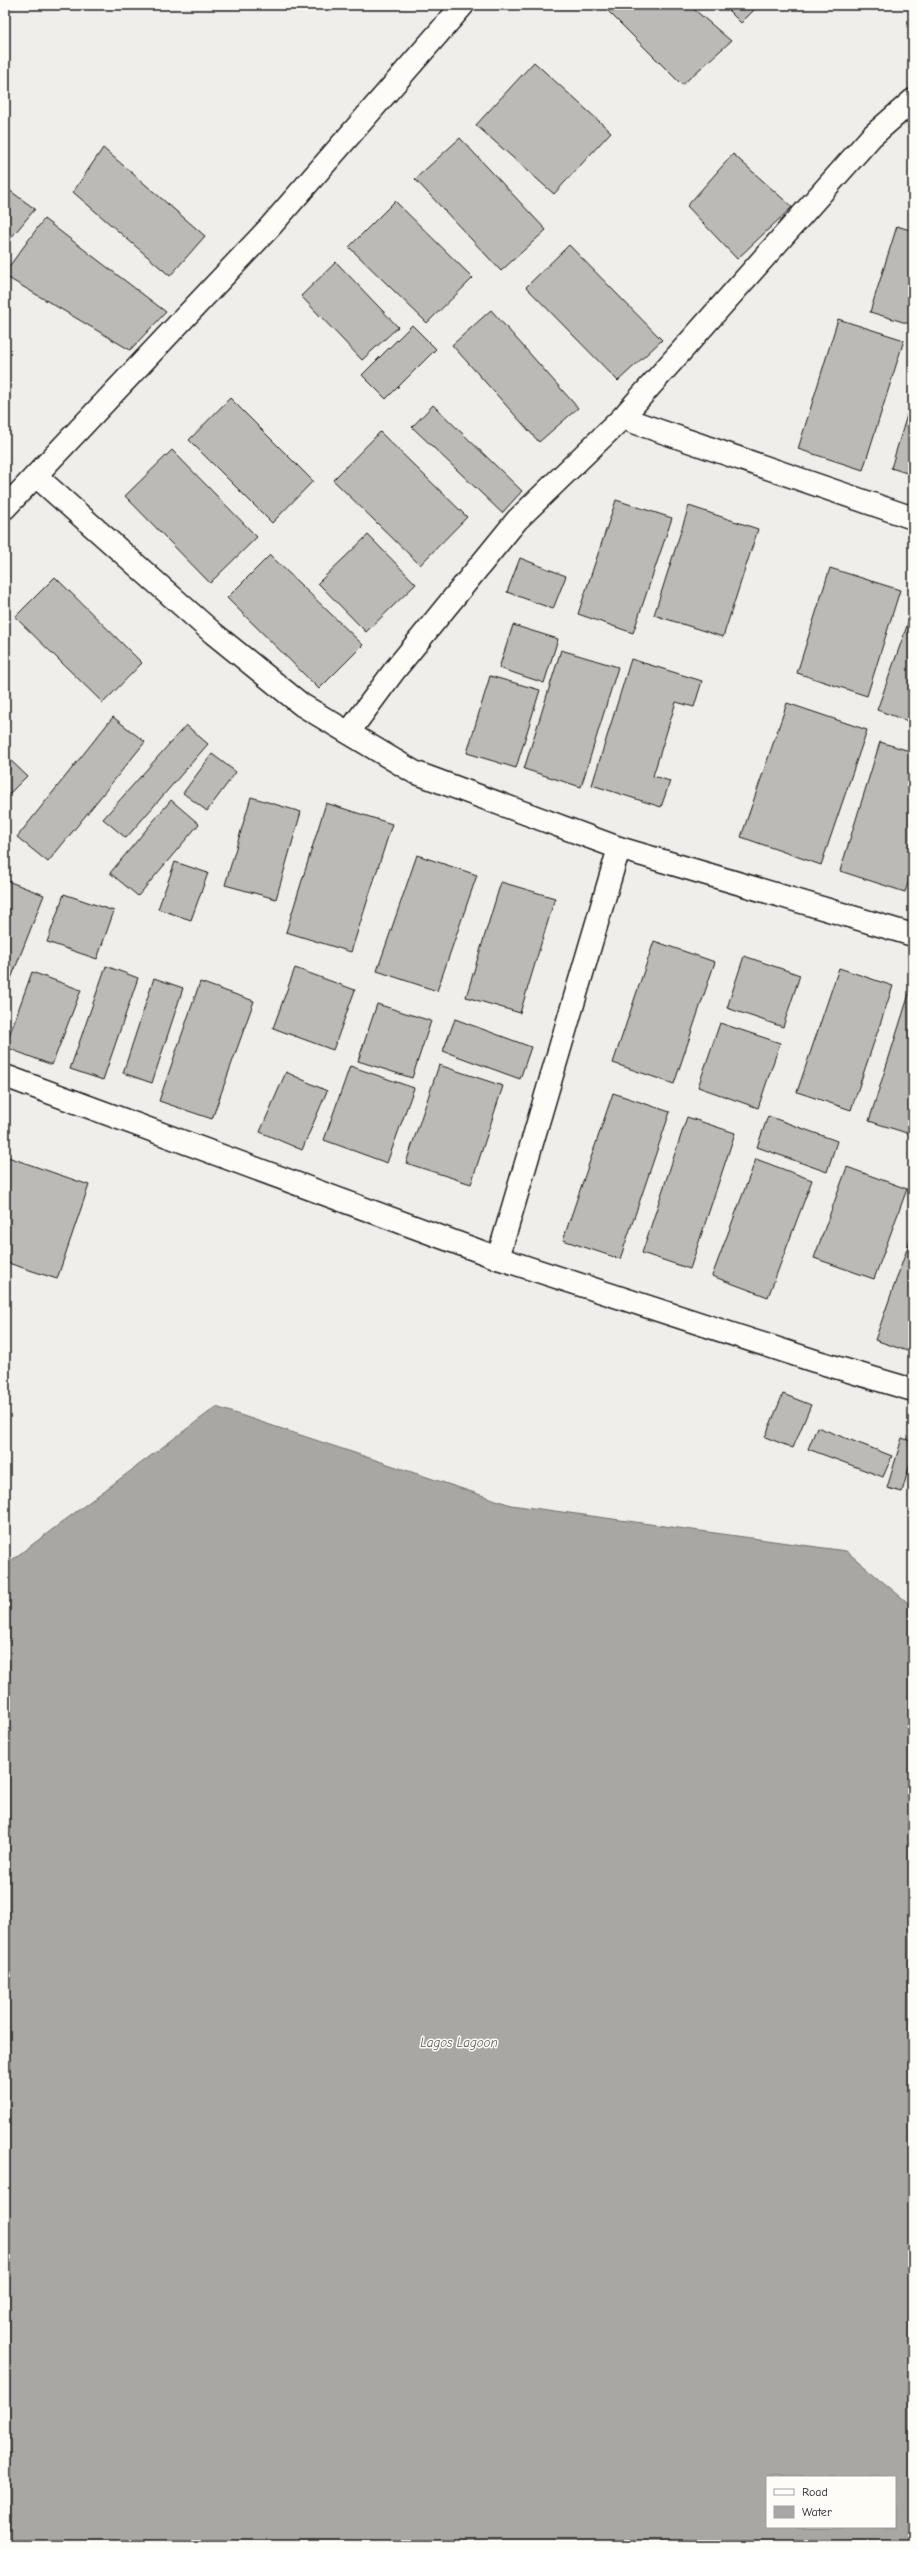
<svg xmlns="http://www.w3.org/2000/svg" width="918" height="2550" font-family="'Comic Neue',sans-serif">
<rect width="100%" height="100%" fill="#f0eeea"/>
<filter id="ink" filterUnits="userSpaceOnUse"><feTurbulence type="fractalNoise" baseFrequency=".025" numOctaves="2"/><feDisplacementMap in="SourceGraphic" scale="8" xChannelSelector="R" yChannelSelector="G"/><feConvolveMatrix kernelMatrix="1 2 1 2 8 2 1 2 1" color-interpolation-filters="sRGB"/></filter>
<g filter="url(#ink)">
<!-- water -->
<path fill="#a8a7a3" stroke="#706f6d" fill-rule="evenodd" d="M216 1407 511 1505 846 1551 913 1607V2545H5V1565ZM767 2477H895V2527H767Z"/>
<!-- building -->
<g fill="#bbbab6" stroke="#1c1c1c">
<path d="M602 5H689L731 41 682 85Z"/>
<path d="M723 5H759L741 23Z"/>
<path d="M534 62 611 132 554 194 476 125Z"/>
<path d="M460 138 546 230 501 271 415 179Z"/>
<path d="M103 148 205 236 170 276 73 192Z"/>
<path d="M733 154 792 207 737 259 687 206Z"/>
<path d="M5 187 35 209 5 245Z"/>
<path d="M395 201 473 278 427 323 349 247Z"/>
<path d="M44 219 166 312 130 350 5 276V272Z"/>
<path d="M897 226 913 231V325L870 312Z"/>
<path d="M569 245 662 340 618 381 526 287Z"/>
<path d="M336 262 398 327 362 360 301 296Z"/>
<path d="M491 310 578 408 539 442 452 345Z"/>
<path d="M838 319 904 340 863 470 798 449Z"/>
<path d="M412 325 436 349 386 399 362 375Z"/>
<path d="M913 395V475L891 468Z"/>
<path d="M230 398 313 481 272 523 189 440Z"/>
<path d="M433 405 522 491 502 513 412 427Z"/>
<path d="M380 432 467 517 420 565 333 480Z"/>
<path d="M172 450 257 537 210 583 125 496Z"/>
<path d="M616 500 672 518 633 633 578 614Z"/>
<path d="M689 506 758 529 723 637 654 615Z"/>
<path d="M368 535 416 584 366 632 318 583Z"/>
<path d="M270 555 363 645 319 689 227 598Z"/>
<path d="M520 558 566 576 553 609 507 592Z"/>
<path d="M830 568 900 590 867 696 797 673Z"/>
<path d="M55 577 142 663 103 703 15 617Z"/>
<path d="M913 609V723L877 710Z"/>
<path d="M513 625 558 639 544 683 499 668Z"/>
<path d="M561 650 618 667 581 787 524 769Z"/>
<path d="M631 659 702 681 694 707 676 702 653 776 670 781 661 807 592 785Z"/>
<path d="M490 676 540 690 516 768 467 753Z"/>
<path d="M787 703 867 730 821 865 741 837Z"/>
<path d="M113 717 145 742 48 862 17 837Z"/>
<path d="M186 725 208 744 126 838 103 819Z"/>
<path d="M880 742 913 752V867L905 892 840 871Z"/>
<path d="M212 754 236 772 207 811 183 793Z"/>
<path d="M5 755 27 776 5 798Z"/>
<path d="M251 797 301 812 276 899 225 885Z"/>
<path d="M171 800 199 824 138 896 110 873Z"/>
<path d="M326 803 392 824 351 952 286 932Z"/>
<path d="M417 855 477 875 437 991 377 971Z"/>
<path d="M175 862 208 873 191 920 158 909Z"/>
<path d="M5 880 44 895 5 994Z"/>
<path d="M501 882 555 898 520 1013 466 997Z"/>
<path d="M64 894 114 911 97 959 47 942Z"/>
<path d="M654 941 715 962 674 1084 613 1063Z"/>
<path d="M744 956 800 975 783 1027 727 1008Z"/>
<path d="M106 966 138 978 103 1080 70 1069Z"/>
<path d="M295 968 355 990 333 1050 273 1028Z"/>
<path d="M839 968 893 986 851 1110 797 1092Z"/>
<path d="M32 972 81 990 52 1065 5 1047Z"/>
<path d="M154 978 183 988 152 1083 123 1073Z"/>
<path d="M200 982 254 1001 212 1119 159 1101Z"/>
<path d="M909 994 913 995V1135L869 1121Z"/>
<path d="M377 1004 431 1021 412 1078 358 1061Z"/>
<path d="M455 1019 531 1047 520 1079 443 1051Z"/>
<path d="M720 1023 780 1043 758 1108 698 1087Z"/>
<path d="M439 1065 503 1086 471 1184 406 1163Z"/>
<path d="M350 1066 414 1088 387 1163 324 1140Z"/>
<path d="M286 1072 327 1091 302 1150 260 1132Z"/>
<path d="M613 1093 670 1112 620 1259 563 1240Z"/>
<path d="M768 1116 837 1141 827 1172 757 1147Z"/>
<path d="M687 1117 735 1133 690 1269 642 1253Z"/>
<path d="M5 1156 89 1185 57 1279 5 1262Z"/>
<path d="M756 1159 812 1180 768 1297 712 1276Z"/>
<path d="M847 1167 907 1189 874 1279 814 1258Z"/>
<path d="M913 1232V1353L875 1340Z"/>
<path d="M783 1394 811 1405 793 1448 765 1437Z"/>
<path d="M817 1427 892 1456 883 1477 808 1449Z"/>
<path d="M902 1438 913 1442V1453L902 1492 887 1488Z"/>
</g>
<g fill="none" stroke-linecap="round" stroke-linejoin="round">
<defs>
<g id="minor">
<path d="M622 418 913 518"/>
<path d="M36 476 213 633 302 705 414 772 619 848 913 935"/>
<path d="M5 508 269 228 463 5"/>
<path d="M349 732 394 671 517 520 622 418 872 136 913 100"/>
<path d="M5 1076 498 1258 815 1361 913 1390"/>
<path d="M498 1258 619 848"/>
</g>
</defs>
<!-- minor casing -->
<use href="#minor" stroke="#1c1c1c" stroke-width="25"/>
<!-- minor -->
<use href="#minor" stroke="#fdfcf7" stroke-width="22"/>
</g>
</g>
<g text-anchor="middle" stroke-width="3" stroke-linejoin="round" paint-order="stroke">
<!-- water labels -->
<g font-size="13" font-style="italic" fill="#5b5b59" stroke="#fdfcf7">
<text x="459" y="2047">Lagos Lagoon</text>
</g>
</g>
<!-- margin -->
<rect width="918" height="2550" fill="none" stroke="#fdfcf7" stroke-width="20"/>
<rect x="10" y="10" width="898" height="2530" fill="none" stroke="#1c1c1c" stroke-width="1.5" filter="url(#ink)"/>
<!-- legend -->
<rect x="766" y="2476" width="130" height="52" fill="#fdfcf7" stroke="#a3a29f"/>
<rect x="774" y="2489" width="20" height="6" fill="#fdfcf7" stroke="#a3a29f"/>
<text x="802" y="2496" font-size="12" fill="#1c1c1c">Road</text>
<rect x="774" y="2506" width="20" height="12" fill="#a8a7a3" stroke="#a3a29f"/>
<text x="802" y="2516" font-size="12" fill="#1c1c1c">Water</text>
</svg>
